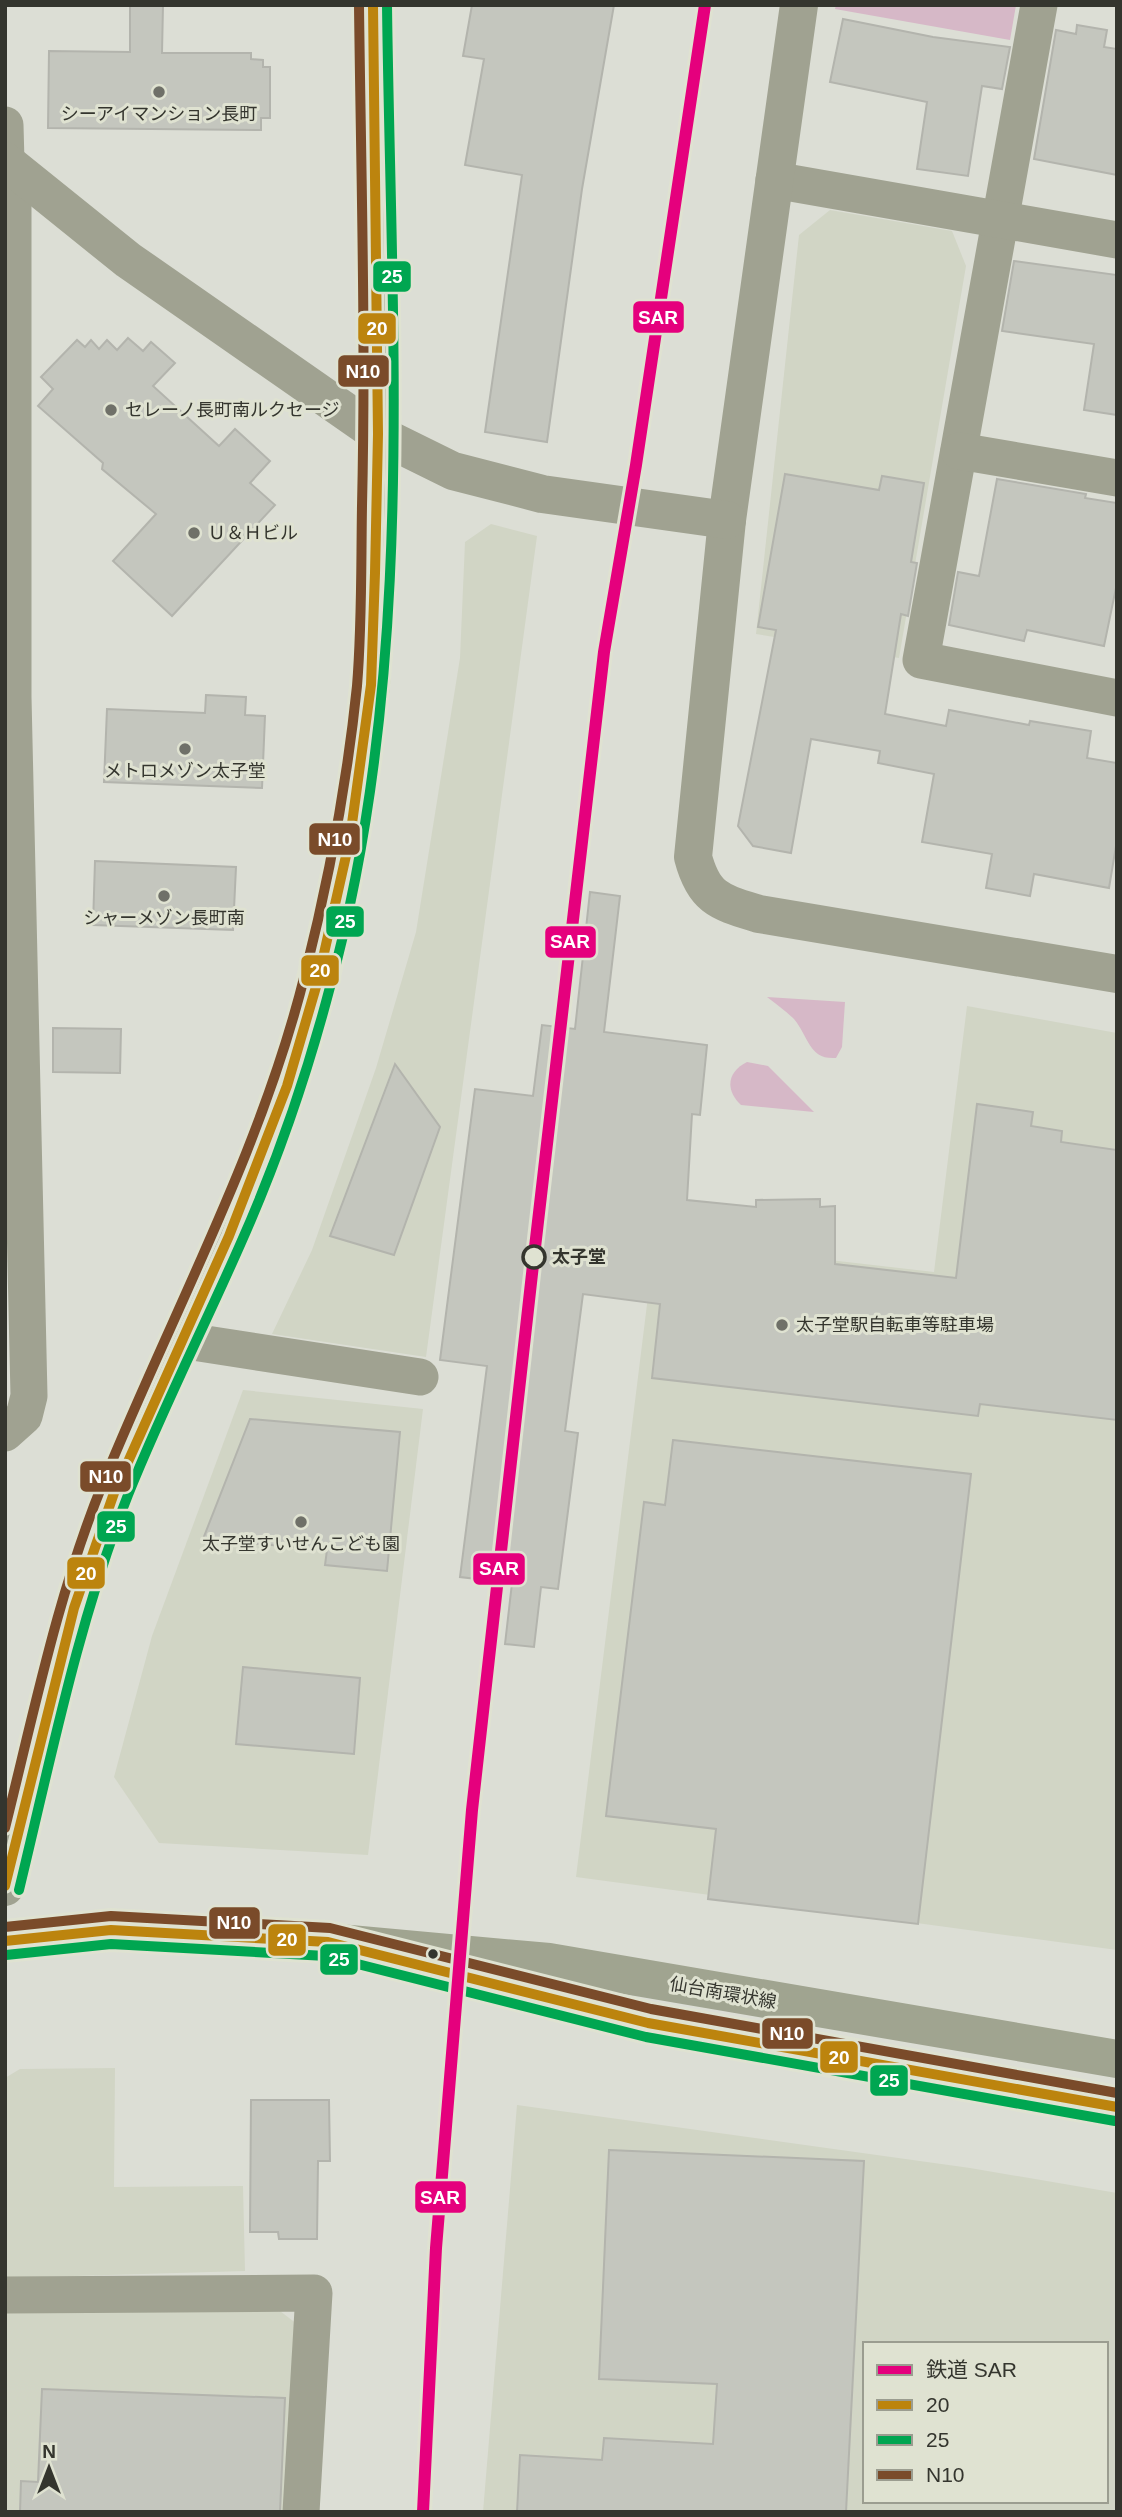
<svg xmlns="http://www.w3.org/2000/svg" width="1122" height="2517" font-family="Arial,'Noto Sans JP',sans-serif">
<rect width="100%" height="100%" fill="#dcded5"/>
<!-- built -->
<g fill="#d1d5c5" fill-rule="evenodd">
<path d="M830 210 952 231 966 266 899 658 756 634 799 235Z"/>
<path d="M491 524 537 536 426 1357 272 1334 312 1250 376 1068 416 932 460 658 465 542Z"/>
<path d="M967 1006 1117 1033V1950L576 1877 655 1240 934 1272Z"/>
<path d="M243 1390 423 1409 368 1855 159 1843 114 1777 152 1636Z"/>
<path d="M115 2068 114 2187 243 2186 245 2271 5 2278V2078L20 2069Z"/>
<path d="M517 2105 970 2168 1117 2193V2512H483ZM865 2344H1106V2501H865Z"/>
<path d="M272 2305 301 2327 288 2512H5V2311Z"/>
</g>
<!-- green -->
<g fill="#d6b8c7">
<path d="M836 5H1016L1010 40 835 9Z"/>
<path d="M767 997 845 1002 842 1047 836 1058C809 1060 809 1037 794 1019 786 1011 776 1004 767 997Z"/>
<path d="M747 1062 768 1066 814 1112 741 1105C725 1090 727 1072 747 1062Z"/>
</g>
<!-- building -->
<g fill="#c4c6be" stroke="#b3b4ad" stroke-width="2">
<path d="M130 5H163L162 53H251V59L263 60V67H270V118H261V130L48 128 49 51 130 52Z"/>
<path d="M472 5H614L582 189 547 442 485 432 522 175 465 165 484 59 463 56Z"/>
<path d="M843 19 933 37 1010 47 1002 89 982 86 968 176 917 169 927 102 830 82Z"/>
<path d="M1077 25 1107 30 1104 47 1117 49V175L1034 159 1056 30 1076 34Z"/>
<path d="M1014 261 1117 275V415L1084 410 1094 344 1002 331Z"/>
<path d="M128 338 143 351 151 342 175 363 153 386 219 446 235 429 270 461 250 483 275 505 172 616 113 561 156 514 102 469 103 463 38 406 53 389 41 377 77 340 85 347 91 340 99 349 107 340 117 350Z"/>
<path d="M785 474 879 490 882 476 924 483 911 562 917 563 908 616 901 614 885 714 946 726 949 710 1029 725 1030 721 1091 731 1087 758 1117 763V840L1109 888 1034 874 1030 896 986 888 992 854 922 842 934 774 878 763 880 751 811 739 791 853 753 846 738 826 776 630 758 627Z"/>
<path d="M997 479 1086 494 1085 498 1117 503V583L1104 646 1027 630 1024 641 949 625 958 572 979 576Z"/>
<path d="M206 695 246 697 245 715 265 716 262 788 104 782 107 709 205 713Z"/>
<path d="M95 861 236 867 233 930 93 925Z"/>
<path d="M590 892 620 896 604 1032 707 1045 700 1115 692 1114 687 1200 756 1207V1200L820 1199V1207L835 1206V1264L956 1278 977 1104 1033 1112 1031 1126 1062 1131 1061 1142 1117 1150V1420L980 1404 978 1416 652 1378 660 1304 583 1294 565 1431 578 1433 558 1589 541 1587 534 1647 505 1644 512 1583 460 1577 487 1366 440 1360 475 1089 533 1096 542 1025 575 1029Z"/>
<path d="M53 1028 121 1029 120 1073 53 1072Z"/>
<path d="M395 1064 440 1127 394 1255 330 1236Z"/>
<path d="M250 1419 400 1432 387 1571 325 1565 327 1550 203 1539Z"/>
<path d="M673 1440 971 1474 918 1924 708 1899 716 1829 606 1816 644 1502 665 1505Z"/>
<path d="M243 1667 360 1678 354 1754 236 1744Z"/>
<path d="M251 2100H329L330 2161H318L317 2239H279L278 2232H250Z"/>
<path d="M609 2150 864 2161 846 2512H517L520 2455 602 2460 604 2438 713 2444 717 2384 599 2379Z"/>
<path d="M42 2389 285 2398 280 2512H20L21 2481 38 2482Z"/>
</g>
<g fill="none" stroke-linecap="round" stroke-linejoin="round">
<!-- minor -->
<g stroke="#a0a291" stroke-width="37">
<path d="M1039 5 921 660 1117 698"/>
<path d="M5 125 6 162 13 199V697L29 1396 24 1416 5 1433"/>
<path d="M774 180 1117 240"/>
<path d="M959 451 1117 478"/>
<path d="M180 1340 420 1377"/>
<path d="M5 2295 314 2293 301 2512"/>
</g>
<!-- tertiary -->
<g stroke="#a0a291" stroke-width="38">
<path d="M799 5 727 520 693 857C704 899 720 902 759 914L1117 974"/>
<path d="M5 161 128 260 378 434 453 471 542 494 727 520"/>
<path d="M5 1887 74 1608 114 1493 158 1389 229 1236 287 1086 318 980 350 838 371 685 375 573 378 434 373 5"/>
</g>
<!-- primary -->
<g stroke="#a0a490" stroke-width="38">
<path d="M5 1941 111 1930 328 1942 549 1962 1117 2059"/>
<path d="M435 1970 648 2023 1117 2107"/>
</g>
<defs>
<g id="bus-1">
<path d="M5 1886 74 1608 114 1493 229 1236 287 1086 318 980 350 838 371 685 375 573 378 434 373 5"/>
<path d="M5 1941 111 1930 328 1942 648 2023 1117 2107"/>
</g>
<g id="bus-2">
<path d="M19 1890C51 1758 78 1622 128 1495 162 1410 203 1329 240 1245 277 1162 307 1075 330 987 417 670 391 331 387 5"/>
<path d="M6 1955 111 1944 326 1956 646 2037 1115 2121"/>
</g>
<g id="bus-3">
<path d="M5 1828C34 1712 58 1593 103 1483 172 1313 261 1152 305 974 329 879 347 783 357 686 362 626 361 566 362 506 366 339 361 172 359 5"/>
<path d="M5 1927 111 1916 330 1928 651 2009 1117 2093"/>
</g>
</defs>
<!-- bus-1 casing -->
<use href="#bus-1" stroke="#dfe2d1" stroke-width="16"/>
<!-- bus-2 casing -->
<use href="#bus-2" stroke="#dfe2d1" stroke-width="16"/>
<!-- bus-3 casing -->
<use href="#bus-3" stroke="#dfe2d1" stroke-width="16"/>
<!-- bus-1 -->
<use href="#bus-1" stroke="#bc840e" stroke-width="10"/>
<!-- bus-2 -->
<use href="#bus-2" stroke="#00a651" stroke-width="10"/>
<!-- bus-3 -->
<use href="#bus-3" stroke="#7a4b2a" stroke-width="10"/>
<defs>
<path id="rail-1" d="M423 2512 436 2248 472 1810 534 1256 604 652 636 465 705 5"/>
</defs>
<!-- rail-1 casing -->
<use href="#rail-1" stroke="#dfe2d1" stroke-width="18"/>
<!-- rail-1 -->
<use href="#rail-1" stroke="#e5007d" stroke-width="12"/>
</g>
<!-- markers -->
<g fill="#6f7068" stroke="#dfe2d1" stroke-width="2.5">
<circle cx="159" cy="92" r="7"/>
<circle cx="111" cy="410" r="7"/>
<circle cx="194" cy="533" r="7"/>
<circle cx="185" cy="749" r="7"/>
<circle cx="164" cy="896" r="7"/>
<circle cx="782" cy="1325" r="7"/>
<circle cx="301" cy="1522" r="7"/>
</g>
<circle fill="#dfe2d1" stroke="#34352e" stroke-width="3.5" cx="534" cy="1257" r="11"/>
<circle fill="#34352e" stroke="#dfe2d1" stroke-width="2.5" cx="433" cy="1954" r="6"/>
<g text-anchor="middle" stroke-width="6" stroke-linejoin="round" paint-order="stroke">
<!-- poi labels -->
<g font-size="18" fill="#34352e" stroke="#dfe2d1">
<text x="159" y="120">シーアイマンション長町</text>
<text x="125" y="416" text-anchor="start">セレーノ長町南ルクセージ</text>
<text x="208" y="539" text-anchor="start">Ｕ＆Ｈビル</text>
<text x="185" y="777">メトロメゾン太子堂</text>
<text x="164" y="924">シャーメゾン長町南</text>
<text x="796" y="1331" text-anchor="start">太子堂駅自転車等駐車場</text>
<text x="301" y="1550">太子堂すいせんこども園</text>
</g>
<!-- stop labels -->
<g font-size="18" font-weight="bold" fill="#34352e" stroke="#dfe2d1" text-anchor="start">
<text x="552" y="1263">太子堂</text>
</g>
<!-- street labels -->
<g font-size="18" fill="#34352e" stroke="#dfe2d1">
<text transform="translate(723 1993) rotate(10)" y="6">仙台南環状線</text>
</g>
</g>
<g stroke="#dfe2d1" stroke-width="2.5">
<rect x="372" y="260" width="40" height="33" rx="7" fill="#00a651"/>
<rect x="632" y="300" width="53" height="34" rx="7" fill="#e5007d"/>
<rect x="357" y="312" width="40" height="33" rx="7" fill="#bc840e"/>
<rect x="337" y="354" width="53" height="34" rx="7" fill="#7a4b2a"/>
<rect x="308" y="822" width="53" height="34" rx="7" fill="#7a4b2a"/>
<rect x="325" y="905" width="40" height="33" rx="7" fill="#00a651"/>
<rect x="544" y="925" width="53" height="34" rx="7" fill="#e5007d"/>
<rect x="300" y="954" width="40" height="33" rx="7" fill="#bc840e"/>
<rect x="79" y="1460" width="53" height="33" rx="7" fill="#7a4b2a"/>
<rect x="96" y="1510" width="40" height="33" rx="7" fill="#00a651"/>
<rect x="472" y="1552" width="54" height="34" rx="7" fill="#e5007d"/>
<rect x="66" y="1556" width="40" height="34" rx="7" fill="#bc840e"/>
<rect x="208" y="1906" width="53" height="34" rx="7" fill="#7a4b2a"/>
<rect x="267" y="1923" width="40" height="34" rx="7" fill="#bc840e"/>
<rect x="319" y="1943" width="40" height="33" rx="7" fill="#00a651"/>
<rect x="761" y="2017" width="53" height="33" rx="7" fill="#7a4b2a"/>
<rect x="819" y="2040" width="40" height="34" rx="7" fill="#bc840e"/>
<rect x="869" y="2064" width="40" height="33" rx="7" fill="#00a651"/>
<rect x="414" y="2180" width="53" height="34" rx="7" fill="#e5007d"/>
</g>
<g font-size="19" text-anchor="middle" font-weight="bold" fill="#fff">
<text x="392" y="283">25</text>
<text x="658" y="324">SAR</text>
<text x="377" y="335">20</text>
<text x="363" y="378">N10</text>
<text x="335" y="846">N10</text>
<text x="345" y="928">25</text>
<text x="570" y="948">SAR</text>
<text x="320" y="977">20</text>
<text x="106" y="1483">N10</text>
<text x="116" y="1533">25</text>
<text x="499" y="1575">SAR</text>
<text x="86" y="1580">20</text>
<text x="234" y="1929">N10</text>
<text x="287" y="1946">20</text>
<text x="339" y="1966">25</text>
<text x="787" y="2040">N10</text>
<text x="839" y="2064">20</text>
<text x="889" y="2087">25</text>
<text x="440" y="2204">SAR</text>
</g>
<!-- border -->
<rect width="1122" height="2517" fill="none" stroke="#34352e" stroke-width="14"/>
<!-- legend -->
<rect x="863" y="2342" width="245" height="161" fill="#dfe2d1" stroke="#9b9d90" stroke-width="2"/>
<rect x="877" y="2365" width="35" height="10" fill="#e5007d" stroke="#9b9d90" stroke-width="2"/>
<text x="926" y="2377" font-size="21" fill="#34352e">鉄道 SAR</text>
<rect x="877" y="2400" width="35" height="10" fill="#bc840e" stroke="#9b9d90" stroke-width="2"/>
<text x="926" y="2412" font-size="21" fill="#34352e">20</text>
<rect x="877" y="2435" width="35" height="10" fill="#00a651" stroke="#9b9d90" stroke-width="2"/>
<text x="926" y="2447" font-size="21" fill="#34352e">25</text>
<rect x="877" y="2470" width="35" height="10" fill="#7a4b2a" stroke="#9b9d90" stroke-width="2"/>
<text x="926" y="2482" font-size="21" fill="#34352e">N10</text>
<!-- north arrow -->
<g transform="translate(49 2468)" stroke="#dfe2d1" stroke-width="5" paint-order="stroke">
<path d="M0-5L12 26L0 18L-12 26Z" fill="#34352e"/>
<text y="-10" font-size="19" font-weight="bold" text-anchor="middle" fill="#34352e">N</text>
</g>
</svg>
